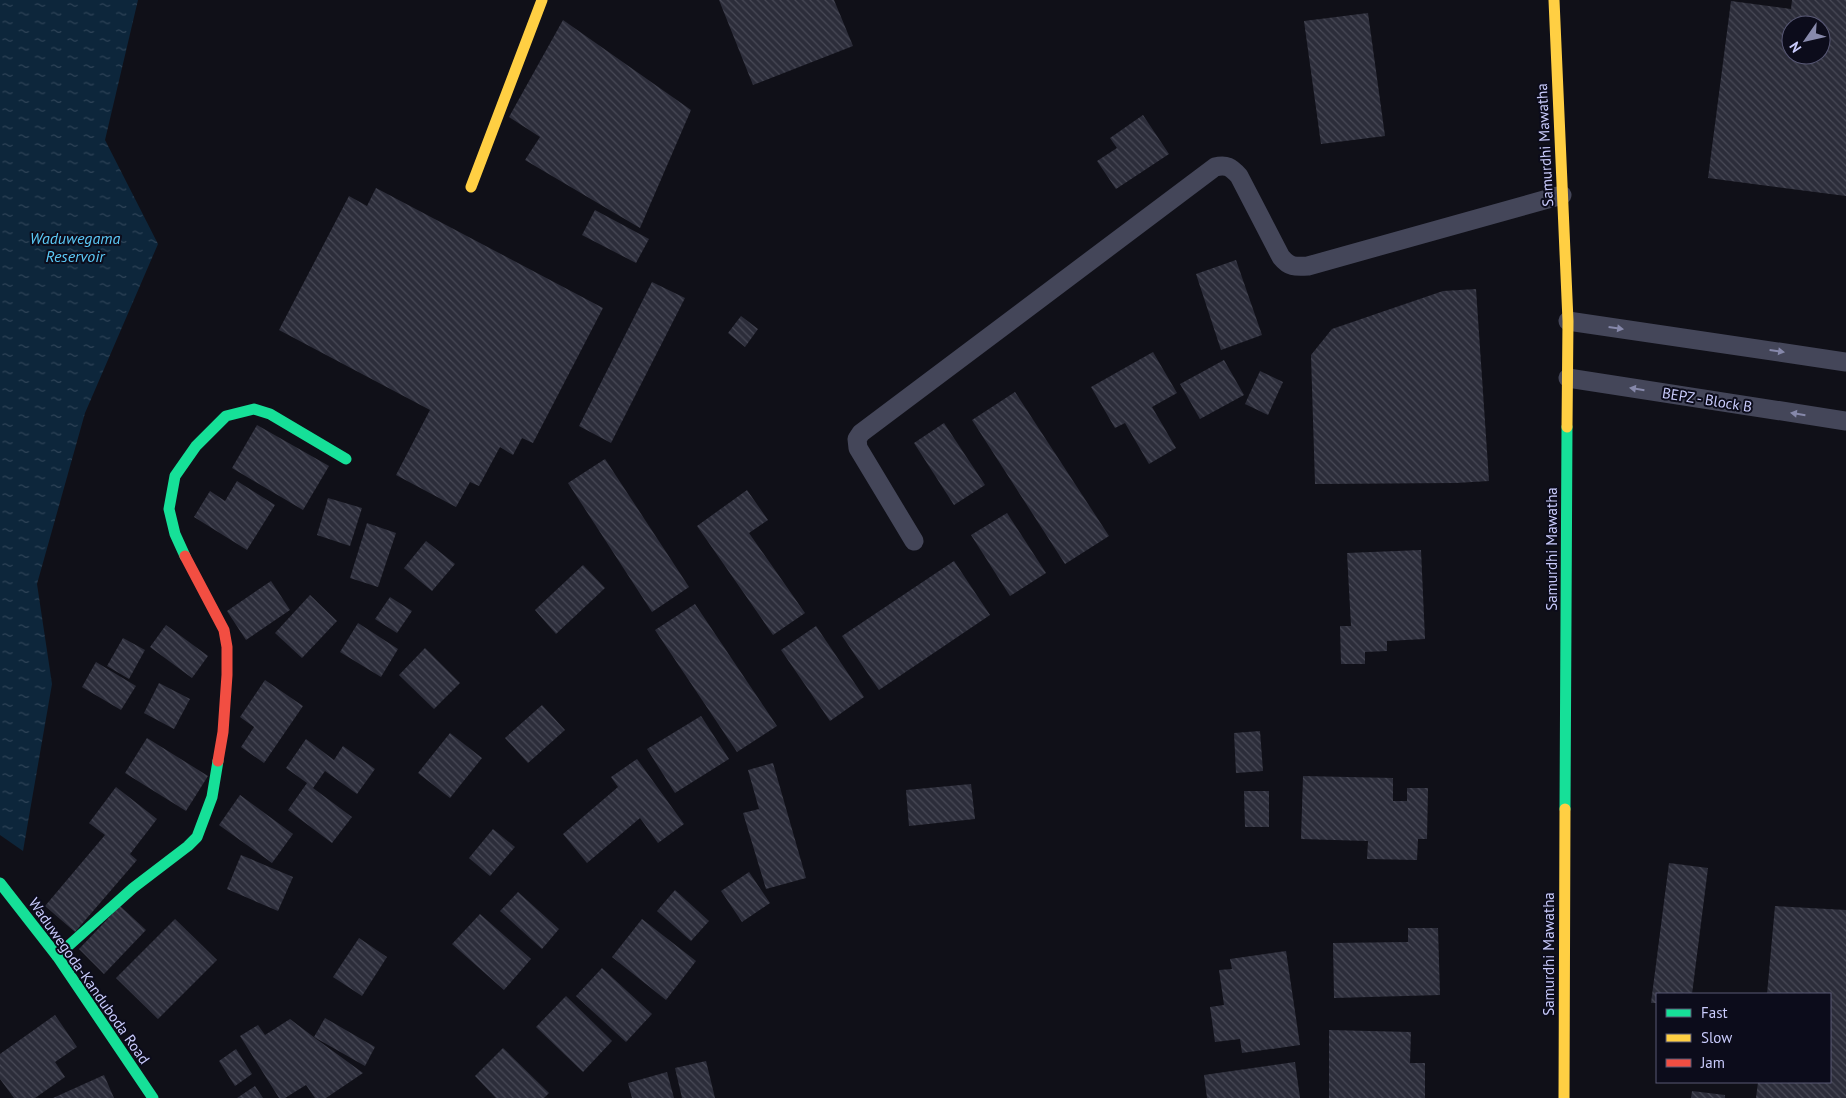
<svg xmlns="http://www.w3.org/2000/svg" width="1846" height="1098" font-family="'PT Sans',sans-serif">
<defs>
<pattern id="water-ripples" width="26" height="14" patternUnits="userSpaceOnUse" patternTransform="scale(1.25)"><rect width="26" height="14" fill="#0d263b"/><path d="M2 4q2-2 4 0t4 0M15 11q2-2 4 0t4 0" fill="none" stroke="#2f4458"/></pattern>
<pattern id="building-back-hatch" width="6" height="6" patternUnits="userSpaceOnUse" patternTransform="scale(1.25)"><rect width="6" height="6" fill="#2c2d3a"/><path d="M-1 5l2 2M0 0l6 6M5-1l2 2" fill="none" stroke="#494a57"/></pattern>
</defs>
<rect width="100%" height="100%" fill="#101018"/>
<!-- water -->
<path fill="url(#water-ripples)" d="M0 0H138L105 140 158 244 85 413 37 584 52 684 23 851 0 835Z"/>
<!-- building -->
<g fill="url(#building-back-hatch)" fill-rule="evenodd">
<path d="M719 0H834L853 46 753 85Z"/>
<path d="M1792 0H1846V196L1708 178 1731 1 1791 9ZM1791 25H1821V55H1791Z"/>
<path d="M1368 13 1385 136 1321 144 1304 21Z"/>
<path d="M563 20 691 110 640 228 525 160 540 137 509 117Z"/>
<path d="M1143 115 1169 154 1116 189 1097 161 1117 148 1110 138Z"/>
<path d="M376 188 603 308 533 443 522 438 513 455 500 447 479 486 470 482 456 507 396 475 430 410 279 330 349 196 367 206Z"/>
<path d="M595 210 649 239 636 263 582 235Z"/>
<path d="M1236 260 1262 335 1221 350 1196 274Z"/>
<path d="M652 282 685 298 611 443 579 426Z"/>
<path d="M1476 289 1489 481 1456 483 1315 484 1311 355 1332 329 1443 291Z"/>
<path d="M741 316 758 329 745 347 728 333Z"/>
<path d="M1153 352 1177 393 1152 407 1176 448 1149 464 1125 423 1115 428 1091 387Z"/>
<path d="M1224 360 1244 395 1200 419 1180 384Z"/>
<path d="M1260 371 1283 382 1268 415 1245 404Z"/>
<path d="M1015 392 1109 536 1065 564 972 420Z"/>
<path d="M944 423 985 485 954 505 914 443Z"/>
<path d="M257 425 329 466 303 510 232 468Z"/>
<path d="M605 459 689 587 652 612 568 483Z"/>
<path d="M237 481 275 505 247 550 194 517 210 491 225 501Z"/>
<path d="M747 490 768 520 749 533 805 613 773 635 697 526Z"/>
<path d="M328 498 362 508 350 546 317 535Z"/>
<path d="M1007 513 1046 573 1010 596 971 535Z"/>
<path d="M367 523 396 533 378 587 350 578Z"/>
<path d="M426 541 455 564 432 591 404 568Z"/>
<path d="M1421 550 1425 639 1387 641V651L1365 652V664H1341L1340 626H1351L1347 553Z"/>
<path d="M954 561 990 615 879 690 842 636Z"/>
<path d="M583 565 605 588 556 634 535 610Z"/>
<path d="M271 581 290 610 246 640 227 611Z"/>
<path d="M310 595 337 621 302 658 275 633Z"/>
<path d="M390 597 412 611 397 633 375 619Z"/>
<path d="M695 604 777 726 737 752 655 630Z"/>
<path d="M358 623 398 649 381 677 340 652Z"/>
<path d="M166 625 208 656 192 678 150 647Z"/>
<path d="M816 626 864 697 830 721 781 650Z"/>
<path d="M123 638 145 650 129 679 107 666Z"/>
<path d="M425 648 460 683 434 709 399 675Z"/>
<path d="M96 662 136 686 121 710 82 687Z"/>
<path d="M265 680 303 706 264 763 241 747 254 727 240 717Z"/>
<path d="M159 683 190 699 174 729 144 713Z"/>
<path d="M542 705 565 730 528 763 505 738Z"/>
<path d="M701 716 729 759 675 793 647 749Z"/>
<path d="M1260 731 1263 771 1236 773 1234 733Z"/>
<path d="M450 733 482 758 450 798 418 773Z"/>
<path d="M147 738 208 776 186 811 125 773Z"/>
<path d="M306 739 334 760 343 746 375 769 357 794 325 771 313 788 352 817 332 843 288 810 307 783 286 768Z"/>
<path d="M637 759 684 824 658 843 640 818 587 863 563 834 618 787 611 777Z"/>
<path d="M773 763 806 878 766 889 743 813 759 809 748 770Z"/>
<path d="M1303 776 1393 778V801H1407V788H1428L1427 839H1418L1417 860 1367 859 1368 841 1301 839Z"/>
<path d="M971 784 975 819 909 826 906 790Z"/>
<path d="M116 787 157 819 130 854 137 860 75 932 45 906 105 835 89 823Z"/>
<path d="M1244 791H1269V827H1245Z"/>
<path d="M240 795 293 834 272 863 219 825Z"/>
<path d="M493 829 515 847 490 876 469 858Z"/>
<path d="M241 855 293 877 278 911 227 889Z"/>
<path d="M1669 863 1708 868 1692 994H1657V1003H1651Z"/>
<path d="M749 872 770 903 742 922 721 891Z"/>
<path d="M675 890 709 921 691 941 657 911Z"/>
<path d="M518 892 559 929 542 949 500 911Z"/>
<path d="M120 906 146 930 104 974 79 949Z"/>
<path d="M1775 906 1846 910V1098H1756L1758 1082H1830V994H1767Z"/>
<path d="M480 914 531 959 504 990 452 944Z"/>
<path d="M175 919 217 960 158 1019 116 978Z"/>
<path d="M642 919 696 961 666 1000 612 957Z"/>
<path d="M1408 928H1438L1440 995 1334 998 1333 943 1408 942Z"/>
<path d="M359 938 387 957 362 996 333 977Z"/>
<path d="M1286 951 1300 1045 1242 1053 1240 1039 1215 1042 1210 1007 1224 1005 1219 970 1232 969 1230 959Z"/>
<path d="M602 968 652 1014 626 1042 576 996Z"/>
<path d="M566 996 612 1041 583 1072 536 1027Z"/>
<path d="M55 1015 77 1047 55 1062 65 1077 35 1098H14L0 1079V1054Z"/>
<path d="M325 1018 375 1047 365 1066 314 1037Z"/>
<path d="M290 1019 315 1038 363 1073 326 1098H315L306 1085 285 1098H279L240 1036 258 1025 265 1035Z"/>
<path d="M1329 1030 1411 1032 1410 1063H1425V1098H1329Z"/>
<path d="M503 1048 549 1093 544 1098H496L475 1076Z"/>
<path d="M236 1049 252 1074 235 1086 219 1061Z"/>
<path d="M706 1061 715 1098H682L675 1068Z"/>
<path d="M1295 1062 1300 1098H1207L1204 1075Z"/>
<path d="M667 1072 674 1098H632L628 1083Z"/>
<path d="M104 1075 114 1098H53Z"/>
<path d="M255 1086 263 1098H237Z"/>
<path d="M1692 1091 1725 1095V1098H1691Z"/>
</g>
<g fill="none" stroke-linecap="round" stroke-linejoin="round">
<!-- lane -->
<g stroke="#444659" stroke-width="19">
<path d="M1568 321 1846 362"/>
<path d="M1568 378 1846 421"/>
<path d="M914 541 858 448 857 439 861 433 1215 167C1226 164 1231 167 1239 176L1281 257C1289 267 1295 267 1308 266L1562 195"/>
</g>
<!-- fast -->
<g stroke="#16e098" stroke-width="11">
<path d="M185 556 175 534 169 509 175 476 196 446 226 416 254 409 270 414 346 459"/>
<path d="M1565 809 1567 427"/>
<path d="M0 883 57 956 153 1098"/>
<path d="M57 956 133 888 188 846 197 837 212 797 218 761"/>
</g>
<!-- slow -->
<g stroke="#ffcf43" stroke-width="11">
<path d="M1554 0 1568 321 1567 427"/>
<path d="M471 187 542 0"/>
<path d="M1564 1098 1565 809"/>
</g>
<!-- jam -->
<path stroke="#f24e42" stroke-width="11" d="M185 556 224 630 227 647V675L223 732 218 761"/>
</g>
<!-- one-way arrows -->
<defs><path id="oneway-solid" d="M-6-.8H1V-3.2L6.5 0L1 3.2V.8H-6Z" transform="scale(1.25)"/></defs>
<g fill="#8688aa">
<use href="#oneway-solid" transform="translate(1616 328) rotate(8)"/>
<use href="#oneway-solid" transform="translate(1777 351) rotate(8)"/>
<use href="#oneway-solid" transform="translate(1637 389) rotate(-171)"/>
<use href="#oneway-solid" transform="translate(1798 414) rotate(-171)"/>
</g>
<g text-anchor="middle" stroke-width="4" stroke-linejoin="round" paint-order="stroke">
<!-- street labels -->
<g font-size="15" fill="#c9cbfc" stroke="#0c0c1b">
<text transform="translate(1545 145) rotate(-93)" y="5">Samurdhi Mawatha</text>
<text transform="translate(1707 400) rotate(9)" y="5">BEPZ - Block B</text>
<text transform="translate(1552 549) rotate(-90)" y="5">Samurdhi Mawatha</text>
<text transform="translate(1549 954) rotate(-90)" y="5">Samurdhi Mawatha</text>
<text transform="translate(89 981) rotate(55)" y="5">Waduwegoda-Kanduboda Road</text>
</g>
<!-- water labels -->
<g font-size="16" font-style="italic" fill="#5ccaf7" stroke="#0c0c1b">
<text x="75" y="244">Waduwegama<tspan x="75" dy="18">Reservoir</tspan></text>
</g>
</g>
<!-- legend -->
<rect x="1656" y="993" width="175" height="90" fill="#0c0c1b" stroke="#585875"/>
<rect x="1666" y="1009" width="25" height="8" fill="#16e098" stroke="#585875"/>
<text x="1701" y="1018" font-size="15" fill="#c9cbfc">Fast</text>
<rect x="1666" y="1034" width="25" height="8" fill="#ffcf43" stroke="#585875"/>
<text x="1701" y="1043" font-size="15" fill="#c9cbfc">Slow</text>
<rect x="1666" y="1059" width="25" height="8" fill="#f24e42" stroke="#585875"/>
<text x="1701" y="1068" font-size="15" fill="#c9cbfc">Jam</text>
<!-- north arrow -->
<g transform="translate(1806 40) rotate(236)"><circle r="24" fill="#0c0c1b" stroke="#585875"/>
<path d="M0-4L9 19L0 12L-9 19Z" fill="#888aac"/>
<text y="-8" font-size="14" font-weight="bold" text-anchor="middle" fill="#c9cbfc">N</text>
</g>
</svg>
